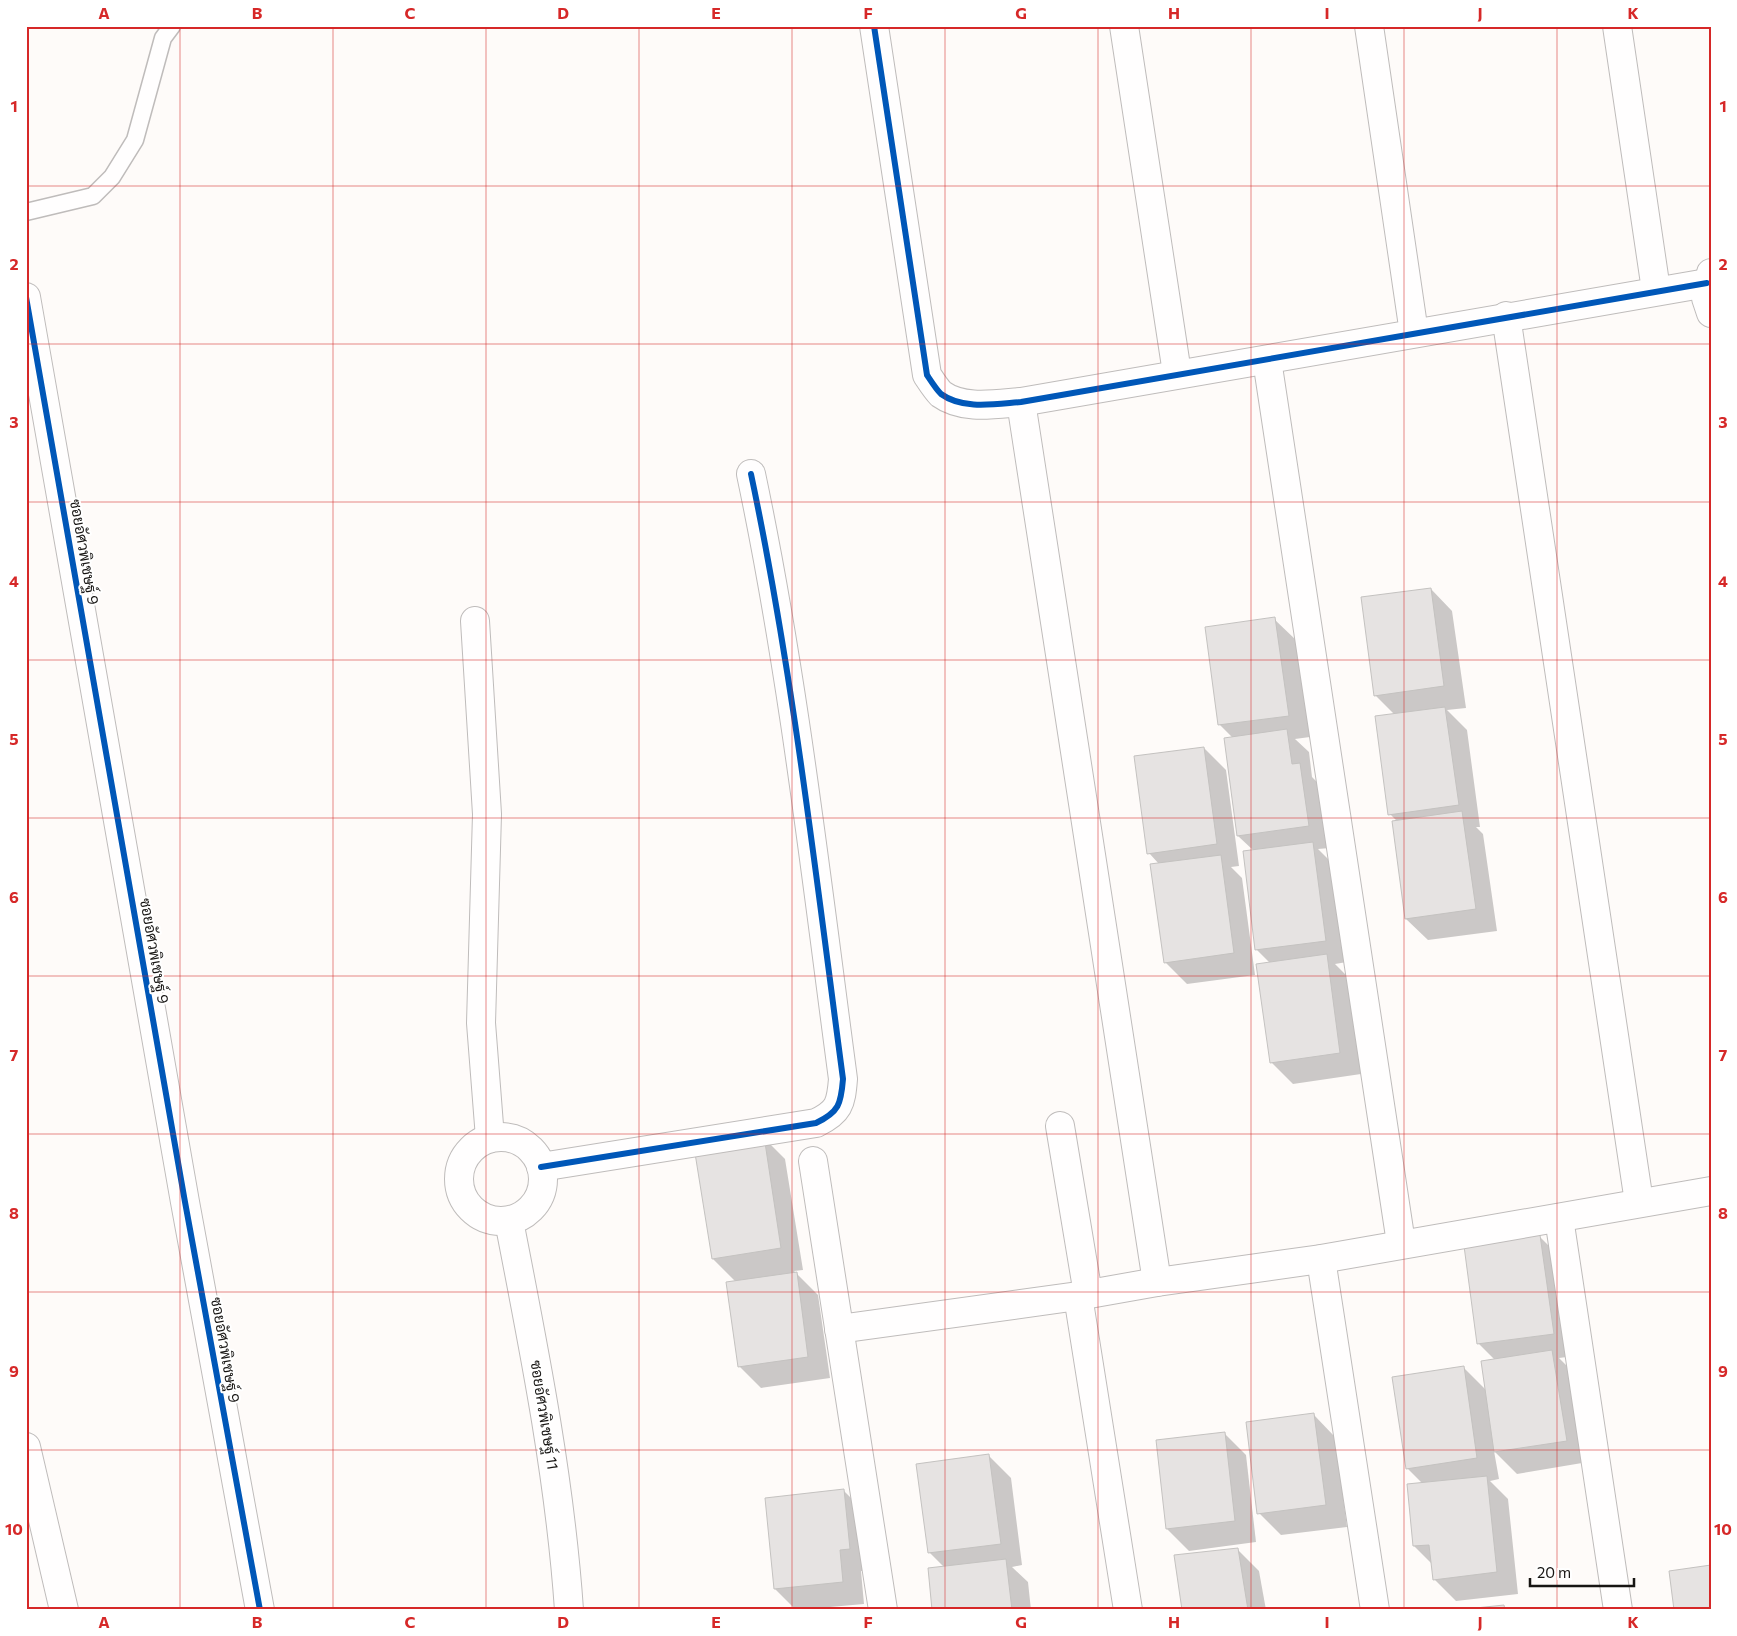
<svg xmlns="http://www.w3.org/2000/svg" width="1737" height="1636" font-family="Commissioner,Sarabun,sans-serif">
<rect width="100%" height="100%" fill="#fefbf9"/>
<!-- shadow -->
<g fill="#0003">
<path d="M1431 589 1452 611 1466 708 1447 710 1467 730 1480 827H1476L1483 834 1497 931 1428 940 1406 919 1397 821 1390 814 1395 715 1375 695Z"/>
<path d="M1274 619 1296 640 1310 737 1295 739 1309 752 1312 777 1321 786 1330 848 1318 849 1334 865 1347 962 1335 964 1348 977 1361 1074 1293 1084 1271 1062 1270 963 1256 949 1254 851 1238 836 1233 738 1219 724Z"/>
<path d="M1204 748 1226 770 1239 866 1231 867 1242 878 1255 975 1187 984 1165 962 1159 864 1149 853Z"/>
<path d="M763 1137 785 1159 803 1270 794 1271 818 1295 830 1378 761 1388 739 1366 736 1282 713 1259Z"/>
<path d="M1540 1237 1562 1259 1575 1356 1559 1358 1574 1373 1588 1462 1517 1474 1494 1451 1499 1479 1490 1481 1508 1499 1518 1594 1456 1601 1434 1579 1432 1564 1414 1546 1423 1484 1407 1468 1463 1367 1486 1390 1495 1360 1478 1343Z"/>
<path d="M1314 1415 1335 1437 1347 1527 1281 1535 1259 1513Z"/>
<path d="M1224 1433 1246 1455 1256 1542 1189 1551 1167 1529Z"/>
<path d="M989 1456 1011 1478 1022 1565 1012 1567 1028 1582 1031 1610H933L944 1567 929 1552Z"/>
<path d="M844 1491 865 1512 871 1571H861L864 1604 796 1610 775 1589Z"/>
<path d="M1237 1549 1259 1571 1266 1610H1183Z"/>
</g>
<!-- building -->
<g fill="#e6e3e2" stroke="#c4c2c0">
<path d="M1431 588 1444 686 1374 696 1361 597Z"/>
<path d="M1275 617 1289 716 1218 725 1205 627Z"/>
<path d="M1445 707 1459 805 1388 815 1375 716Z"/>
<path d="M1287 729 1292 764 1300 763 1309 826 1237 836 1224 738Z"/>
<path d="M1204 747 1217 844 1147 854 1134 756Z"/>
<path d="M1462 811 1476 909 1405 919 1392 821Z"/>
<path d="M1313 842 1326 941 1255 950 1243 851Z"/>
<path d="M1221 855 1234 953 1164 963 1150 864Z"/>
<path d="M1327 954 1340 1053 1270 1063 1256 964Z"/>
<path d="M764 1136 781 1248 712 1259 694 1147Z"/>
<path d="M1540 1235 1554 1334 1477 1344 1464 1246Z"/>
<path d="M797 1272 808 1357 738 1367 726 1282Z"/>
<path d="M1552 1350 1567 1441 1494 1452 1481 1361Z"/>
<path d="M1464 1366 1477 1458 1406 1469 1392 1377Z"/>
<path d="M1314 1413 1326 1505 1257 1514 1246 1422Z"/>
<path d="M1225 1432 1235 1521 1166 1529 1156 1440Z"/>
<path d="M989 1454 1001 1544 928 1553 916 1464Z"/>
<path d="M1487 1476 1497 1572 1433 1580 1429 1545 1413 1546 1407 1484Z"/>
<path d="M844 1489 850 1549 840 1550 843 1582 774 1589 765 1498Z"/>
<path d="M1238 1548 1248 1610H1182L1174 1555Z"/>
<path d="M1006 1559 1012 1610H932L928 1568Z"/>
<path d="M1711 1565V1610H1674L1669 1571Z"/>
<path d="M1504 1605 1505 1610H1457Z"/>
</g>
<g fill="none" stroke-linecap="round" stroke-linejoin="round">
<defs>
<path id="lane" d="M26 212 93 196 112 177 135 140 163 38 172 26"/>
<g id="street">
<path d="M874 26 927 375C931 381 936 389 941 394 963 410 995 404 1021 402L1707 283"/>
<path d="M1124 26 1177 373"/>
<path d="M1369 26 1414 333"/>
<path d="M1617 26 1656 290"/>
<path d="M1711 273 1706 298 1711 313"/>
<path d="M26 297 185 1202 260 1610"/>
<path d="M1506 316 1639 1202"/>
<path d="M1267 360 1401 1243"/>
<path d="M1021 402 1157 1282"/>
<path d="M475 621 487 814 481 1023 490 1138"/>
<path d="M1060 1126 1088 1294"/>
<circle cx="501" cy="1179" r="42"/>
<path d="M813 1161 883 1610"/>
<path d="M541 1167 816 1123C839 1112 841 1104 843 1079 816 877 793 673 751 474"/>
<path d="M1559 1218 1618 1610"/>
<path d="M509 1221C534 1349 560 1479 569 1610"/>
<path d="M1321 1259 1375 1610"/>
<path d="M1078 1296 1128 1610"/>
<path d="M839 1329 1078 1296 1157 1282 1321 1259 1711 1191"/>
<path d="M26 1447 64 1610"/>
</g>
</defs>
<!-- lane casing -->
<use href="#lane" stroke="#bfbcbb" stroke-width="19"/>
<!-- street casing -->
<use href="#street" stroke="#bfbcbb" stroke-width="30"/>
<!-- lane -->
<use href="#lane" stroke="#fffefe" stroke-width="16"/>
<!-- street -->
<use href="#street" stroke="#fffefe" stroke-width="28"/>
<defs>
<g id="cycleway">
<path d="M874 26 927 375C931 381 936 389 941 394 963 410 995 404 1021 402L1707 283"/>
<path d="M26 297 185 1202 260 1610"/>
<path d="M541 1167 816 1123C839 1112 841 1104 843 1079 816 877 793 673 751 474"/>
</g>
</defs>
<!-- cycleway casing -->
<use href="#cycleway" stroke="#fff" stroke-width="9"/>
<!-- cycleway -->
<use href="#cycleway" stroke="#0057b8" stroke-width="6"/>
</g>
<!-- grid -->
<path fill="none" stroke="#d62828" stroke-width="1" stroke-opacity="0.55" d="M180 26V1610M333 26V1610M486 26V1610M639 26V1610M792 26V1610M945 26V1610M1098 26V1610M1251 26V1610M1404 26V1610M1557 26V1610M26 186H1711M26 344H1711M26 502H1711M26 660H1711M26 818H1711M26 976H1711M26 1134H1711M26 1292H1711M26 1450H1711"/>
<g text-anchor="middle" stroke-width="4" stroke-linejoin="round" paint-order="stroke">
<!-- street labels -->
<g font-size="15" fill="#171513" stroke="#fff">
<text transform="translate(84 552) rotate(80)" y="5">ซอยอัศวพิเชษฐ์ 9</text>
<text transform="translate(154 951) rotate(80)" y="5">ซอยอัศวพิเชษฐ์ 9</text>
<text transform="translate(225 1350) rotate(80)" y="5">ซอยอัศวพิเชษฐ์ 9</text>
<text transform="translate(544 1415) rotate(81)" y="5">ซอยอัศวพิเชษฐ์ 11</text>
</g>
</g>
<!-- border -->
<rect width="1737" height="1636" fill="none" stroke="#ffffff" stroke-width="55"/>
<!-- scale -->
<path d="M1530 1578v8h104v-8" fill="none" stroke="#171513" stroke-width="2.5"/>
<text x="1537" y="1578" font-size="15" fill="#171513" stroke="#ffffff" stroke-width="4" paint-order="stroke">20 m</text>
<rect x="28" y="28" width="1682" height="1580" fill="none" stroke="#d62828" stroke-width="2"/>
<g font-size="16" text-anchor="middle" font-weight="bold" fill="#d62828">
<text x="104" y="19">A</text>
<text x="257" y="19">B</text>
<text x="410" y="19">C</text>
<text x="563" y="19">D</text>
<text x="716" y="19">E</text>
<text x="868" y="19">F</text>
<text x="1021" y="19">G</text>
<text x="1174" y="19">H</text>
<text x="1327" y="19">I</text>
<text x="1480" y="19">J</text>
<text x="1633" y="19">K</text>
<text x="14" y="112">1</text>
<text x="1723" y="112">1</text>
<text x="14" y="270">2</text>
<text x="1723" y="270">2</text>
<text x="14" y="428">3</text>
<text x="1723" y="428">3</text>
<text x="14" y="587">4</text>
<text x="1723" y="587">4</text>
<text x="14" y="745">5</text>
<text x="1723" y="745">5</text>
<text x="14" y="903">6</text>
<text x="1723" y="903">6</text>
<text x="14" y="1061">7</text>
<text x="1723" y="1061">7</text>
<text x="14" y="1219">8</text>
<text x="1723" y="1219">8</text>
<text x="14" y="1377">9</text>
<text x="1723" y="1377">9</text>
<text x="14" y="1535">10</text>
<text x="1723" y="1535">10</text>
<text x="104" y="1628">A</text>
<text x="257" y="1628">B</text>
<text x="410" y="1628">C</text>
<text x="563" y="1628">D</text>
<text x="716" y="1628">E</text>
<text x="868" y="1628">F</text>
<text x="1021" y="1628">G</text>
<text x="1174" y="1628">H</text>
<text x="1327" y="1628">I</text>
<text x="1480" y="1628">J</text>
<text x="1633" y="1628">K</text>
</g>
</svg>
